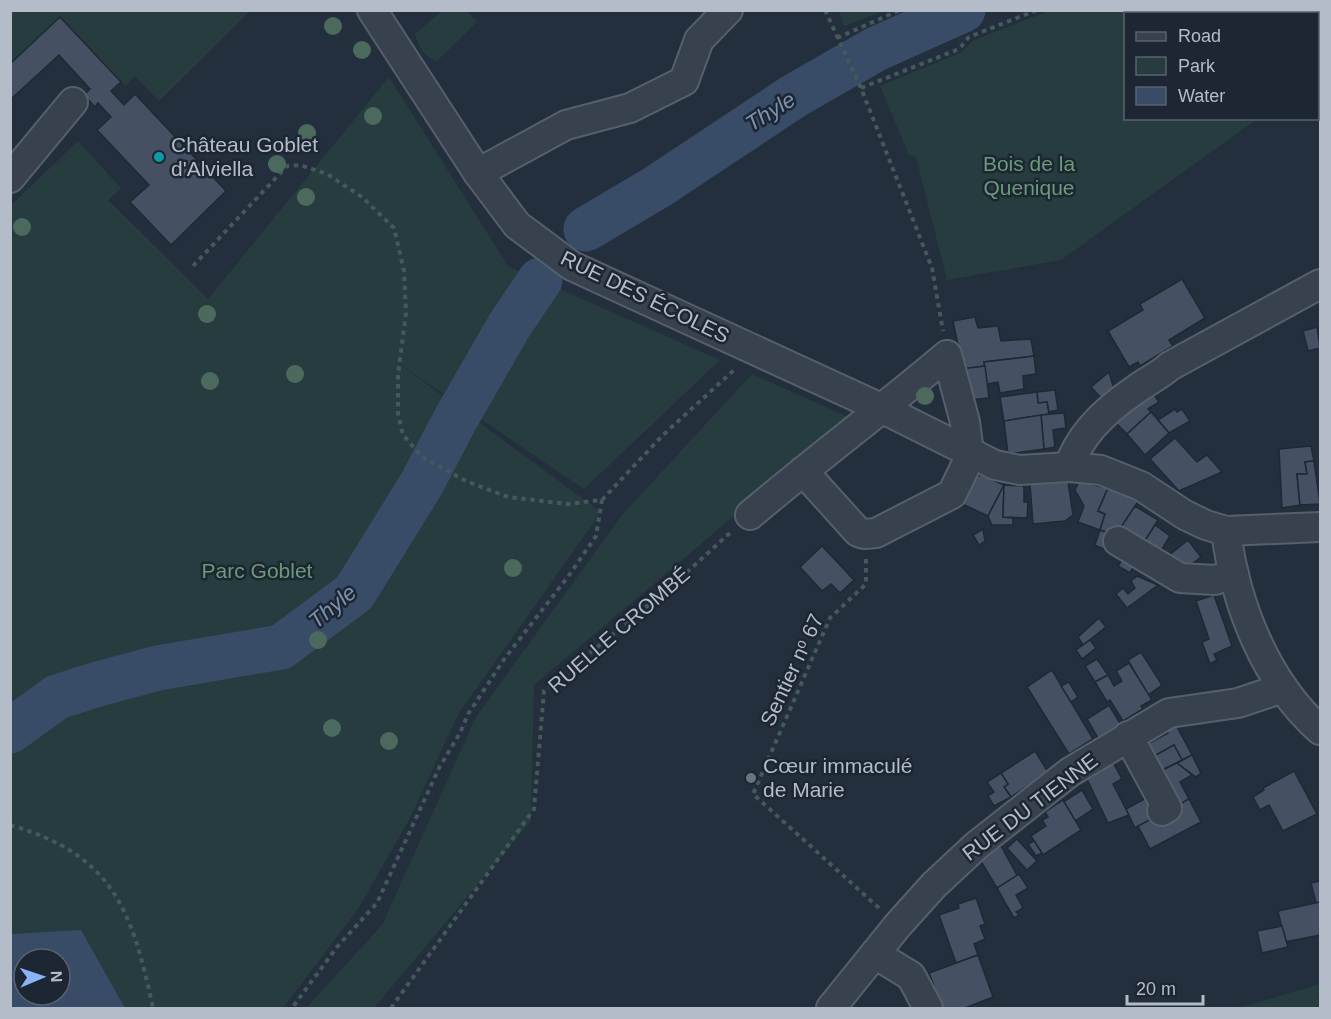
<svg xmlns="http://www.w3.org/2000/svg" width="1331" height="1019" font-family="Helvetica,sans-serif">
<rect width="100%" height="100%" fill="#242f3e"/>
<!-- green -->
<g fill="#263c3f" fill-rule="evenodd">
<path d="M11 11H250L159 101 135 76 125 86 60 17 11 64Z"/>
<path d="M442 11H467L477 22 436 62C424 55 418 47 415 34Z"/>
<path d="M884 11 844 26 839 11 884 10Z"/>
<path d="M1049 11 1180 10 1183 13 1126 14V118L1257 119 1061 260 947 280 916 157 909 155 880 86 962 52 972 41Z"/>
<path d="M1227 11H1320V72L1318 75V14L1224 13Z"/>
<path d="M389 77 508 266 720 360 584 489 398 363 601 512 459 713 410 818 358 909 283 1008H11V205L78 141 121 188 108 200 208 299ZM24 959H60V995H24Z"/>
<path d="M752 374 850 418 534 685 531 821 374 1008H306L382 925 476 717 622 515Z"/>
<path d="M1320 984V1008H1239Z"/>
</g>
<!-- water -->
<path fill="#394c67" fill-rule="evenodd" d="M81 930 125 1008H11V934ZM24 959H60V995H24Z"/>
<g fill="none" stroke-linecap="round" stroke-linejoin="round">
<!-- river -->
<g stroke="#394c67" stroke-width="45">
<path d="M586 229 657 187 794 96 876 49 963 10"/>
<path d="M10 731 57 697 98 684 158 668 281 647 354 593 422 483 455 420 509 326 540 280"/>
</g>
</g>
<!-- building -->
<g fill="#455162" stroke="#1f2835" stroke-width="1.5">
<path d="M60 17 121 82 111 91 124 105 135 94 226 191 171 245 130 202 149 185 97 130 111 117 98 103 95 107 84 95 90 89 59 55 10 100V64Z"/>
<path d="M1182 279 1205 318 1169 340 1173 346 1140 366 1138 362 1129 367 1108 331 1143 310 1140 304Z"/>
<path d="M975 317 978 328 998 326 1001 341 1031 339 1034 356 984 362 985 366 963 369 953 321Z"/>
<path d="M1317 327 1320 348 1308 351 1303 331Z"/>
<path d="M1034 356 1036 374 1023 376 1024 389 1000 393 998 382 987 384 984 362Z"/>
<path d="M985 366 989 398 969 400 961 369Z"/>
<path d="M1109 372 1114 389 1103 400 1091 387Z"/>
<path d="M1055 390 1058 410 1049 412 1047 402 1038 403 1037 392Z"/>
<path d="M1037 392 1038 403 1047 402 1049 414 1004 421 1000 397Z"/>
<path d="M1153 393 1159 402 1148 409 1151 412 1127 434 1114 421Z"/>
<path d="M1175 409 1177 412 1182 409 1190 421 1169 433 1158 420Z"/>
<path d="M1151 412 1169 433 1145 455 1127 434Z"/>
<path d="M1064 413 1066 428 1053 430 1055 447 1044 449 1041 415Z"/>
<path d="M1041 415 1044 449 1008 454 1004 421Z"/>
<path d="M1175 438 1197 462 1207 455 1222 472 1179 491 1150 459Z"/>
<path d="M1311 446 1314 461 1305 462 1307 474H1297L1300 505 1282 508 1279 449Z"/>
<path d="M1314 461 1320 504 1300 505 1297 474H1307L1305 462Z"/>
<path d="M981 475 1004 485 988 516 958 502 973 478Z"/>
<path d="M1068 482 1073 515 1065 521 1033 524 1030 484Z"/>
<path d="M1079 482 1108 488 1098 511 1105 514 1100 530 1078 522 1084 506 1075 490Z"/>
<path d="M1004 485 1003 517 1013 518V525H992L988 516Z"/>
<path d="M1004 485 1024 486V502H1028L1027 518 1003 517Z"/>
<path d="M1108 488 1139 500 1116 535 1100 530 1105 514 1098 511Z"/>
<path d="M1135 506 1158 520 1139 550 1116 535Z"/>
<path d="M1155 525 1170 536 1155 560 1139 550Z"/>
<path d="M983 529 985 541 979 545 973 535Z"/>
<path d="M1100 530 1110 534 1103 549 1095 545Z"/>
<path d="M1188 540 1201 557 1180 573 1167 557Z"/>
<path d="M822 546 854 580 840 593 831 584 822 591 800 567Z"/>
<path d="M1125 555 1136 561 1130 573 1118 566Z"/>
<path d="M1137 576 1158 585 1127 608 1116 594 1123 588 1128 594 1135 588 1131 581Z"/>
<path d="M1214 595 1232 646 1214 654 1217 660 1210 664 1202 642 1209 639 1196 601Z"/>
<path d="M1099 618 1106 627 1083 645 1078 637Z"/>
<path d="M1090 640 1096 648 1082 659 1076 650Z"/>
<path d="M1141 652 1162 685 1148 695 1128 660Z"/>
<path d="M1097 659 1108 675 1095 682 1085 666Z"/>
<path d="M1129 663 1152 700 1141 706 1143 709 1123 721 1110 700 1107 702 1095 682 1108 675 1114 686 1122 681 1116 671Z"/>
<path d="M1052 670 1093 739 1069 754 1027 687Z"/>
<path d="M1069 682 1078 697 1071 702 1061 686Z"/>
<path d="M1109 705 1121 725 1098 738 1087 719Z"/>
<path d="M1176 725 1192 755 1182 760 1174 745 1147 760 1140 748 1168 733 1166 726Z"/>
<path d="M1174 745 1182 760 1154 774 1147 760Z"/>
<path d="M1035 751 1048 772 1011 797 1004 787 1008 784 1001 773Z"/>
<path d="M1192 755 1201 773 1196 777 1177 763Z"/>
<path d="M1111 759 1122 779 1113 784 1129 815 1108 823 1085 775Z"/>
<path d="M1177 763 1192 775 1180 782 1189 799 1172 809 1154 774Z"/>
<path d="M1294 771 1317 814 1283 831 1269 805 1260 810 1253 797 1264 790 1263 788Z"/>
<path d="M1001 773 1008 784 1004 787 1011 797 994 806 988 796 994 792 987 782Z"/>
<path d="M1082 790 1093 809 1075 821 1063 802Z"/>
<path d="M1150 796 1160 815 1135 828 1126 809Z"/>
<path d="M1189 799 1201 822 1150 849 1138 826Z"/>
<path d="M1063 800 1081 830 1043 855 1031 836 1046 826 1042 820 1048 817 1045 812Z"/>
<path d="M1017 839 1037 861 1027 870 1007 848Z"/>
<path d="M1034 841 1042 853 1036 856 1028 844Z"/>
<path d="M1001 846 1018 877 997 888 979 858Z"/>
<path d="M1019 874 1028 888 1016 895 1023 908 1016 912 1019 915 1014 918 997 888Z"/>
<path d="M1320 881V902L1316 903 1311 883Z"/>
<path d="M976 898 985 924 980 926 985 939 974 944 978 955 956 963 939 915 959 908 958 904Z"/>
<path d="M1320 902V935L1285 942 1278 911Z"/>
<path d="M1282 926 1288 947 1262 953 1257 931Z"/>
<path d="M978 955 993 997 965 1008H942L929 973Z"/>
</g>
<g fill="none" stroke-linecap="round" stroke-linejoin="round">
<defs>
<g id="minor">
<path d="M372 10 478 173 517 225 572 266 883 409 995 465 1020 470 1069 467 1101 470 1141 486 1185 515 1206 525 1226 531 1320 527"/>
<path d="M478 173 566 125 630 108 684 81 699 40 728 10"/>
<path d="M10 178 73 102"/>
<path d="M1069 467C1079 435 1107 409 1135 390 1147 381 1159 376 1170 366L1320 284"/>
<path d="M750 515C815 460 882 410 947 355L965 422 969 452 967 463 952 494 876 533 864 534 858 532 803 471"/>
<path d="M1226 531C1235 603 1265 681 1320 730"/>
<path d="M1118 541 1180 578 1215 580 1234 574"/>
<path d="M1128 736 1167 808 1162 811"/>
<path d="M875 954 911 976 928 1008"/>
<path d="M831 1008 898 925 934 885 977 845 1070 772 1169 713 1238 703 1283 688"/>
</g>
</defs>
<!-- minor casing -->
<use href="#minor" stroke="#565f6c" stroke-width="32"/>
<!-- path -->
<g stroke="#44595c" stroke-width="4" stroke-dasharray="4.5 4.5" stroke-linecap="butt">
<path d="M825 10 861 88 932 268 943 331"/>
<path d="M837 38 900 10"/>
<path d="M861 88 954 51 960 48 969 37 1037 10"/>
<path d="M193 266 287 166 300 165 327 174 362 197 394 228 404 271 406 313 398 374V414L403 435 422 457 466 481 508 497 568 504 602 500 596 536 570 574 505 658 468 714 460 733 439 768 377 903 337 947 292 1008"/>
<path d="M602 500 663 435 734 370"/>
<path d="M866 559V584L830 618 753 794 879 908"/>
<path d="M10 825C114 855 132 911 153 1008"/>
<path d="M391 1008 534 809 544 691 675 583 732 531"/>
</g>
<!-- minor -->
<use href="#minor" stroke="#38414e" stroke-width="28"/>
</g>
<!-- trees -->
<g fill="#4b6a5d">
<circle cx="333" cy="26" r="9"/>
<circle cx="362" cy="50" r="9"/>
<circle cx="373" cy="116" r="9"/>
<circle cx="307" cy="133" r="9"/>
<circle cx="277" cy="164" r="9"/>
<circle cx="306" cy="197" r="9"/>
<circle cx="22" cy="227" r="9"/>
<circle cx="207" cy="314" r="9"/>
<circle cx="295" cy="374" r="9"/>
<circle cx="210" cy="381" r="9"/>
<circle cx="925" cy="396" r="9"/>
<circle cx="513" cy="568" r="9"/>
<circle cx="318" cy="640" r="9"/>
<circle cx="332" cy="728" r="9"/>
<circle cx="389" cy="741" r="9"/>
</g>
<!-- markers -->
<circle fill="#0f9aa8" stroke="#1d2633" stroke-width="2" cx="159" cy="157" r="6"/>
<circle fill="#6b7280" stroke="#1d2633" stroke-width="2" cx="751" cy="778" r="6"/>
<g text-anchor="middle" stroke-width="5" stroke-linejoin="round" paint-order="stroke">
<!-- poi labels -->
<g font-size="21" fill="#b4bcc9" stroke="#1d2633" text-anchor="start">
<text x="171" y="152">Château Goblet<tspan x="171" dy="24">d'Alviella</tspan></text>
<text x="763" y="773">Cœur immaculé<tspan x="763" dy="24">de Marie</tspan></text>
</g>
<!-- park labels -->
<g font-size="21" fill="#6b9a76" stroke="#1d2633">
<text x="1029" y="171">Bois de la<tspan x="1029" dy="24">Quenique</tspan></text>
<text x="257" y="578">Parc Goblet</text>
</g>
<!-- street labels -->
<g font-size="21" fill="#b4bcc9" stroke="#1d2633">
<text transform="translate(645 297) rotate(26)" y="7">RUE DES ÉCOLES</text>
<text transform="translate(619 630) rotate(-41)" y="7">RUELLE CROMBÉ</text>
<text transform="translate(792 670) rotate(-65)" y="7">Sentier nᵒ 67</text>
<text transform="translate(1030 807) rotate(-37)" y="7">RUE DU TIENNE</text>
</g>
<!-- water labels -->
<g font-size="22" font-style="italic" fill="#7c92b1" stroke="#1d2633">
<text transform="translate(770 111) rotate(-32)" y="8">Thyle</text>
<text transform="translate(332 606) rotate(-40)" y="8">Thyle</text>
</g>
</g>
<!-- border -->
<rect width="1331" height="1019" fill="none" stroke="#b4bcc9" stroke-width="24"/>
<!-- legend -->
<rect x="1124" y="12" width="195" height="108" fill="#1d2633" stroke="#59626f" stroke-width="1.5"/>
<rect x="1136" y="32" width="30" height="9" fill="#38414e" stroke="#59626f" stroke-width="1.5"/>
<text x="1178" y="42" font-size="18" fill="#b4bcc9">Road</text>
<rect x="1136" y="57" width="30" height="18" fill="#263c3f" stroke="#59626f" stroke-width="1.5"/>
<text x="1178" y="72" font-size="18" fill="#b4bcc9">Park</text>
<rect x="1136" y="87" width="30" height="18" fill="#394c67" stroke="#59626f" stroke-width="1.5"/>
<text x="1178" y="102" font-size="18" fill="#b4bcc9">Water</text>
<!-- north arrow -->
<g transform="translate(42 977) rotate(88)"><circle r="28" fill="#1d2633" stroke="#59626f" stroke-width="1.5"/>
<path d="M0-4.5L10 22L0 15L-10 22Z" fill="#8ab4f8"/>
<text y="-9" font-size="16" font-weight="bold" text-anchor="middle" fill="#b4bcc9">N</text>
</g>
<!-- scale -->
<path d="M1127 995v9h76v-9" fill="none" stroke="#b4bcc9" stroke-width="3"/>
<text x="1136" y="995" font-size="18" fill="#b4bcc9" stroke="#1d2633" stroke-width="4.5" paint-order="stroke">20 m</text>
</svg>
